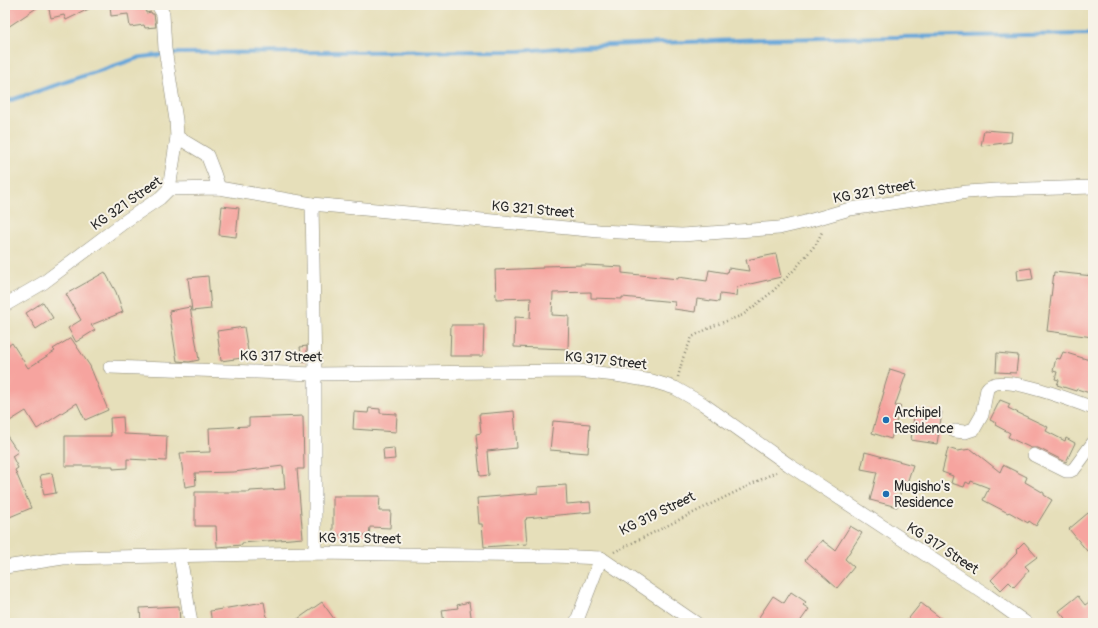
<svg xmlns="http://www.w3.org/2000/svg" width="1098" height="628" font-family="Pangolin,sans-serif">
<rect width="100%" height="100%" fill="#f7f3e8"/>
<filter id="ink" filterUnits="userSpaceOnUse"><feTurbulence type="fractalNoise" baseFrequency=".025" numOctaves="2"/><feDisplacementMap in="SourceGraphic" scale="8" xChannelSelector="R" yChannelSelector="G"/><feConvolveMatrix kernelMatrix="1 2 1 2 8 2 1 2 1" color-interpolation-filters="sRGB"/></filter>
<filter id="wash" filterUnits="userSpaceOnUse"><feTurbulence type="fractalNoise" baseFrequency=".012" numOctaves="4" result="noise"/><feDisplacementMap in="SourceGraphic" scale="16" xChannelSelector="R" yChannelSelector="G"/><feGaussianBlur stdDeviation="0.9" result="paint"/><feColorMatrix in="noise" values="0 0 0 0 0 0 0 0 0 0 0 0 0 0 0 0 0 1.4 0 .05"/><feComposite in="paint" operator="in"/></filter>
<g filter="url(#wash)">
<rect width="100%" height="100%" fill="#e6dfba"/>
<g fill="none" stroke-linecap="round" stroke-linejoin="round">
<!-- stream -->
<path stroke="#66a6d9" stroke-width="4" d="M5 102 141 57 179 53 520 51 584 46 765 39 1093 34"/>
</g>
<g id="blocks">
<!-- building -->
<g fill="#f6a49f">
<path d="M5 5H41L5 29Z"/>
<path d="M48 5H97L66 20 64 15 51 18Z"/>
<path d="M110 5H145L146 13 151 12 152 14H154L156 27 145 28 144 25 130 27 128 14 111 16Z"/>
<path d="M984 130 1012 132 1011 142 981 146Z"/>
<path d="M222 206 239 208 236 237 219 235Z"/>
<path d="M776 254 781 277 737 287 736 296 720 294 719 302 697 299 695 312 674 309 675 302 622 297V299L591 298V292L553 293 552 315 569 316 568 349 514 347 515 317 530 318 531 298 496 299 495 270 543 268V266L586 265 622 267V273L678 279V277L707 281 709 270 727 273 728 268 749 271 746 260Z"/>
<path d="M1031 268 1033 279 1018 281 1017 270Z"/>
<path d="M105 272 116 292 123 312 91 325 95 330 76 342 68 328 81 320 66 294Z"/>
<path d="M1054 272 1093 276V337L1047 331Z"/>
<path d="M208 276 211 309 192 311 188 278Z"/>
<path d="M43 302 53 318 36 329 26 313Z"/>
<path d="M190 307 199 360 189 362 177 361 169 311Z"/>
<path d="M451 325H484L483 356H450Z"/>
<path d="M244 327 249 357 221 361 217 331Z"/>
<path d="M71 338 90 366 108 410 85 420 77 403 37 429 26 411 5 424V348L12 343 28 368 55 351 53 349Z"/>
<path d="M307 346V361L302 362 300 347Z"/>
<path d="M1063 352 1093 361V394L1077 389 1076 391 1057 385 1059 380 1055 379 1057 372 1053 371 1056 358 1060 359Z"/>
<path d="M997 353 1018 355 1016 373 996 372Z"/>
<path d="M890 369 906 374 895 406H901L891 439 872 433 884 392H883Z"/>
<path d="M1000 400 1010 404 1008 408 1048 427 1046 431 1065 441 1066 438 1075 443 1066 462 1038 448H1031L1008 437 1010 433 995 425 996 423 990 420Z"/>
<path d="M369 408 380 409V413L397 414 396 432 353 429 354 412 368 413Z"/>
<path d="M915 408 942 412 937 444 911 440Z"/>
<path d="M514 411 517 448 487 451 489 475 480 476 476 434 481 433 479 414Z"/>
<path d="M303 416 304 469H297L303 538 242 543V545L217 547 216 526H195V492H250V491L285 489 283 466 234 472 195 473 196 485 185 487 180 453 210 452 209 428 249 426V418Z"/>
<path d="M123 417 124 434 167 436 166 461 127 459V468L113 469V466H65V436H111L110 418Z"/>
<path d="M553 421 590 424 588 453 550 450Z"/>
<path d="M5 433 18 452 12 456 18 468 15 470 31 508 5 519Z"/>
<path d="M394 448 395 459 384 460 383 449Z"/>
<path d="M948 448 957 451 971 449 1000 472 1003 465 1027 477 1025 482 1044 493V495L1052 500 1036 526 1029 521 1028 523 1009 512 1008 513 983 500 989 488 971 481 970 484 966 482 964 487 951 483 953 476 942 472Z"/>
<path d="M865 452 913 465 907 483 903 481 897 507 870 500 877 472 861 469Z"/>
<path d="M52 473 56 493 44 495 40 475Z"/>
<path d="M566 485 567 504 590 502 591 512 526 518 527 519 525 520 527 544 484 547 482 524H479L477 498 538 493V487Z"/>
<path d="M333 496H380L379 511H391L390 528 370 527 369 535H333Z"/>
<path d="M1088 513 1093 519V546L1087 551 1069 529Z"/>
<path d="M850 526 862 533 845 559 854 567 837 588 805 560 822 540 835 550Z"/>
<path d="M1024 542 1037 557 1025 566 1029 570 1014 587 1009 582 1001 590 991 580 1018 552 1016 550Z"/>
<path d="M791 592 806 602 803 605 809 609 799 623H768L759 617 773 596 784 603Z"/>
<path d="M1078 596 1085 605 1093 599V623H1069L1059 611Z"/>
<path d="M264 602 268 623H212L210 611Z"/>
<path d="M322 602 337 623H292Z"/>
<path d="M469 602 472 623H444L442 610 458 608 457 605Z"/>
<path d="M921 603 947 623H905Z"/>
<path d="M179 606 180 623H141L140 608Z"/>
</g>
</g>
</g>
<g filter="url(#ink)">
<use href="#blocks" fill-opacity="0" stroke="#888572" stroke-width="1"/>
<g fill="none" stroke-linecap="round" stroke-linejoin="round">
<defs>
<g id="street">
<path d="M158 5 163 14 165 49 176 120 177 137 169 189"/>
<path d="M177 137 207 155 214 173 219 188"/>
<path d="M312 204 315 374V553"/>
<path d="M5 305 43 283 127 220 160 198 169 189 219 188 312 204 599 231 682 235 779 228 805 222 850 209 967 192 996 190 1093 187"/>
<path d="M110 367 315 374 578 371 616 375 652 381 675 388 703 404 789 465 987 595 1026 623"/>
<path d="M955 431 965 432 974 429 982 415 987 389C998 370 1075 402 1093 408"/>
<path d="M1034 455 1066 471H1070L1074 469 1093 443"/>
<path d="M180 556 191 623"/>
<path d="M5 567 63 558 315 553 554 556 601 558 696 623"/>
<path d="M576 623 601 558"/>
</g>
</defs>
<!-- street casing -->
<use href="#street" stroke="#888572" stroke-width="14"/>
<!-- path -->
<g stroke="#888572" stroke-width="2.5" stroke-dasharray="1 3" stroke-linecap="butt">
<path d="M678 377 683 358 692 337 713 326 743 315 772 292 795 269 816 244 823 230"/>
<path d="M614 552 776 472"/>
</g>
<!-- street -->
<use href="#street" stroke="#fff" stroke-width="13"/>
</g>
</g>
<!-- markers -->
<g fill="#1f6fb2" stroke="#f7f3e8" stroke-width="1.5">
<circle cx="886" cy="420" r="4"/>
<circle cx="886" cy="494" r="4"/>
</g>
<g text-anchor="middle" stroke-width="4" stroke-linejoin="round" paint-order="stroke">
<!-- street labels -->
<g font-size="14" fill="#2b2b2b" stroke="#f7f3e8">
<text transform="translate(874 191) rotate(-10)" y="5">KG 321 Street</text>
<text transform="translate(126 203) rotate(-35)" y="5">KG 321 Street</text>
<text transform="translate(533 209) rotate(5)" y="5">KG 321 Street</text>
<text transform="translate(281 356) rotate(1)" y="5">KG 317 Street</text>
<text transform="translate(606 360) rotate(6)" y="5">KG 317 Street</text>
<text transform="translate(657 513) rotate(-26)" y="5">KG 319 Street</text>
<text transform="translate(360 538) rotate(1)" y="5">KG 315 Street</text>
<text transform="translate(943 548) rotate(33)" y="5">KG 317 Street</text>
</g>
<!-- poi labels -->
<g font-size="14" fill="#2b2b2b" stroke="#f7f3e8" text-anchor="start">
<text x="894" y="417">Archipel<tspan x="894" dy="16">Residence</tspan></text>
<text x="894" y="491">Mugisho's<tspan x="894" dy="16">Residence</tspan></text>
</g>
</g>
<!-- margin -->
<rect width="1098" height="628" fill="none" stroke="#f7f3e8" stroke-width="20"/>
</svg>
